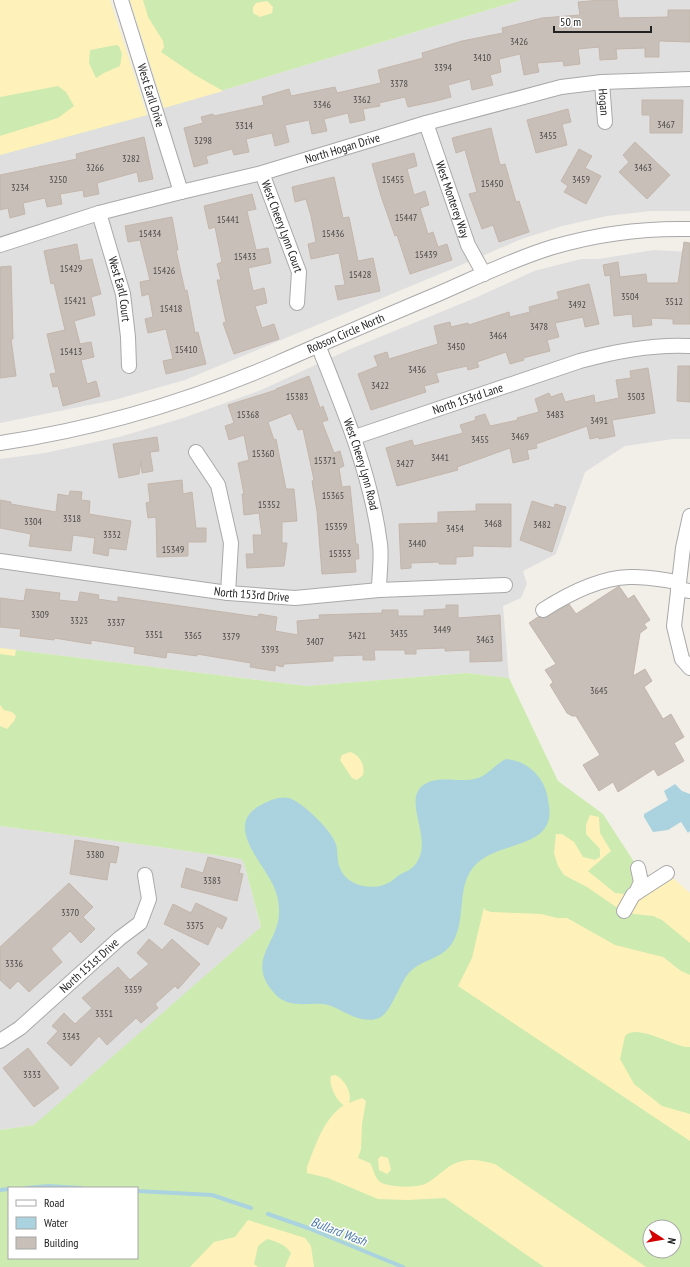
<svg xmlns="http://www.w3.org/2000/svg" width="690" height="1267" font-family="'PT Sans Narrow',sans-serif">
<rect width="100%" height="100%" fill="#f2efe9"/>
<!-- residential -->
<g fill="#e0dfdf">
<path d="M521 0H690V211H650L607 216 562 226 519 240 447 271 185 380 114 400 0 423V155L147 115 164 108Z"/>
<path d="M654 250 690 252V439H673L625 446 585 472 556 554 523 571 527 584 521 598 503 606 509 678 467 673 307 686 0 648V459L45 453 119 437 183 418 259 391 348 350 475 298 534 271 581 259H598Z"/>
<path d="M0 826 160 847 241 859 244 863 261 928 82 1092 34 1125 0 1130Z"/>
</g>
<!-- grass -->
<g fill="#cdebb0" fill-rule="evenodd">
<path d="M0 0H110L147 115 0 155Z"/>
<path d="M130 0H521L164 108Z"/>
<path d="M0 648 307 686 467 673 509 678 558 781 603 814 640 871 646 875 690 893V1267H0V1130L34 1125 261 927 244 863 241 859 160 847 0 826ZM9 1188H137V1258H9ZM650 1227H674V1251H650Z"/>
</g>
<!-- sand -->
<g fill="#fff1ba" fill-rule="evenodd">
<path d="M0 0H110L147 115 0 155V136L58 118 74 106 66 92 58 86 0 97ZM116 45 119 46 122 54 120 66 104 73 96 78 89 63 90 50Z"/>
<path d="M130 0H143L148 17 163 41 164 47 161 52 195 75 223 91 164 108Z"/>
<path d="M267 1 273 7 272 13 260 17 253 13V7L256 3Z"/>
<path d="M0 648 16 650 15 656 0 654Z"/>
<path d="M0 705 4 710 12 712 16 716 14 721 7 729 0 726Z"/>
<path d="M350 752C360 755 365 765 363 775L357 780 352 778 340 760 342 755Z"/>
<path d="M590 815 599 817 600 833 611 851 588 871 615 893 633 895 667 873 690 893V943L662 920 653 916 634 914 619 909 587 887 564 875 558 866 554 853 556 834H562L574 842 583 857 595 860 600 857V849L586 834V825Z"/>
<path d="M484 907 485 910 491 912 541 914 557 918H567L615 945 663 957 681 971 690 975V1047C677 1049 637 1022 625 1036L620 1059 634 1084 662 1106 690 1114V1141L458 986 472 958Z"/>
<path d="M335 1075C344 1078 353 1094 349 1103L362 1098 366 1101 362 1124 361 1149 358 1158 370 1163C373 1168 374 1175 378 1180 384 1188 417 1188 425 1184 438 1178 445 1166 459 1162 472 1158 482 1161 495 1164L646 1267H544L445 1198 407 1200 378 1199 328 1178 307 1173V1167C316 1145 323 1119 344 1105 337 1102 328 1084 331 1076Z"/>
<path d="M381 1156 388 1158 391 1170 387 1174 379 1170 378 1159Z"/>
<path d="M248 1220 305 1238 311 1246 314 1267H285L291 1253C286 1245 276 1241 267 1239L258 1246 254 1264 258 1267H190L214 1242 235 1237Z"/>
</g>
<!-- water -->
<g fill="#aad3df">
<path d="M506 759C519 760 530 766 538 776 545 784 548 796 549 806 556 853 490 838 470 872 458 892 465 919 454 940 443 961 423 957 408 974 399 985 391 1013 379 1018 360 1025 344 1010 328 1005 310 1001 291 1010 276 995 243 961 280 943 279 911 279 902 277 893 273 885 262 861 222 823 263 804 270 800 280 796 289 798 302 802 330 829 335 842 339 850 336 860 340 868 346 885 371 891 386 884 391 882 395 878 399 875 404 872 409 871 413 867 437 843 402 804 422 786 437 774 458 783 474 779 487 777 495 764 506 759Z"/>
<path d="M675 784 682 791 690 794V831L688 833 681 822 668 830 653 832 644 817V814L668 800 664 791Z"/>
</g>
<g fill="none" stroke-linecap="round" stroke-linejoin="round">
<!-- stream -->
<g stroke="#aad3df" stroke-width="4">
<path d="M26 1188 48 1186 81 1188"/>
<path d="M0 1190 9 1189"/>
<path d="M137 1191 212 1195 251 1208"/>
<path d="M268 1214 308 1228 403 1267"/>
</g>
</g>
<!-- building -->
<g fill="#c7bfb8" stroke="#c4b6ab">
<path d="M601 0H617L619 18 668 17V10H690V42L659 41V57H645V48L616 49 617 59 600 60 599 47 578 49 580 64 564 66 563 61 537 63 539 72 524 75 520 54 499 59 501 72 490 75 493 85 472 90 470 79 448 85 451 97 436 101 408 107 405 97 379 103 380 106 363 109 365 120 350 123 348 113 324 119 327 131 312 134 309 120 285 125 289 142 275 146 272 133 246 139 249 152 234 155 232 149 206 156 208 163 194 167 184 128 203 123 201 117 213 114 214 116 264 105 262 97 289 89 291 96 335 87 337 93 381 83 378 70 423 58 422 53 462 41 503 33 502 28 542 18 580 15 578 2Z"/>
<path d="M642 100H683L682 133H650V115H642Z"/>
<path d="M568 109 571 122 562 124 567 145 536 153 527 120Z"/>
<path d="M491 128 500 165 505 164 516 202 519 201 529 232 499 242 493 225 482 229 469 194 477 192 465 150 456 153 452 138Z"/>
<path d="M144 137 153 179 139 182 137 172 97 183 99 194 84 197 83 190 60 194 62 204 47 207 45 198 23 203 25 214 10 218 8 208 0 210V175L77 159 76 154Z"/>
<path d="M635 142 670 175 647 199 619 172 629 162 623 155Z"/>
<path d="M579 149 592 156 585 168 601 176 586 204 564 192 568 186 561 181Z"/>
<path d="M414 153 417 166 407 169 414 195 425 191 429 205 420 208 428 234 433 232 438 247 447 244 452 260 410 274 397 235 395 236 381 196 372 164Z"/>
<path d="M334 177 343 218 349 217 358 261 373 258 380 291 338 300 335 286 345 285 339 253 311 259 308 244 316 242 311 216 306 199 295 202 292 187Z"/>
<path d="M252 194 256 209 247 211 256 250 268 248 271 263 248 268 253 291 264 288 267 303 255 306 262 328 274 324 279 339 234 354 223 323 226 322 217 280H221L217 264 222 262 215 227 209 229 204 206Z"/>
<path d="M172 217 178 250H176L185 291 187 290 195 333 198 332 206 364 166 374 163 361 173 359 166 329 148 333 145 319 153 317 149 294 142 296 140 282 150 280 140 240 128 242 125 226Z"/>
<path d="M684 242 690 243V324H673V319L651 318 652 325 633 327 632 314 614 316 610 275 605 276 603 265 618 262 620 277 646 274 647 283H678Z"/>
<path d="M77 244 80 261 92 259 101 294 91 297 95 315 74 321 80 344 91 342 94 357 81 360 87 384 96 381 100 396 63 406 58 386 53 387 50 374 56 373 47 334 65 330 54 283 51 284 44 251Z"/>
<path d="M11 266 13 339H11L16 376 0 378V267Z"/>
<path d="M589 284 599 324 585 327 583 317 555 323 559 337 547 340 550 351 523 358 524 360 510 364 506 352 477 362 479 367 468 370 467 366 436 373 439 382 424 386 426 392 371 410 358 374 378 366 374 356 387 352 389 359 438 344 434 326 450 322 451 327 468 323 469 325 509 312 510 317 530 312 529 307 559 299 557 292Z"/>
<path d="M678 366H690V402L677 401Z"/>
<path d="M648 368 655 413 612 420 615 436 599 439V437L590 439 587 426 536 444 537 448 527 450 529 459 513 463 510 448 457 467 458 470 397 486 386 448 412 440 414 446 463 433 460 425 476 420 475 417 485 414 490 426 518 420 517 418 539 412 535 399 549 393 551 397 562 393 565 402 594 395 595 403 619 398 616 380 631 378 630 371Z"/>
<path d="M309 376 320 408 323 406 328 420 322 422 334 453 340 451 344 466 339 468 342 487 350 486 356 544H358L359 559H355L356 572 322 574 317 511 312 481 314 480 303 429 298 430 291 413 268 422 274 440 276 439 286 489H294L297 521 282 522V543H287L284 566 247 568 246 554H254L253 535H262L259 513 244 515 242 494H244L238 463 249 460 244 435 229 440 225 426 234 423 228 405 276 390V389Z"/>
<path d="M157 437 159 451 150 452 153 471 142 473 141 461 139 474 119 478 113 444Z"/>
<path d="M182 480 183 494 192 492 196 528H206V542H188V556L157 557 156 517 148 518 146 503 150 502 148 484Z"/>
<path d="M70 491 82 492 81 500 90 501 89 514 131 521 126 550 109 548 108 556 93 553 95 538 73 535 71 551 29 546 31 534 0 528V500L11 502V504L56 512 58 494 69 496Z"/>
<path d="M532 501 554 508 555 504 566 507 552 552 520 540Z"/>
<path d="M476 504H511V547L473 546V556L456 557V564H439V562L411 563V568L401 569 399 524 438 523V512L476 511Z"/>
<path d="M619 586 628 599 634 595 650 620 644 624 647 628 640 633 633 676 645 669 652 681 644 687 663 719 671 714 684 737 674 743 684 761 658 776 654 769 618 792 613 782 599 791 583 765 600 755 576 716H572L567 713 550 685 553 682 545 670 556 664 529 623 538 617H547L569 604 576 614Z"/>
<path d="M26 589 60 593 59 600 78 602 80 592 99 595 98 599 118 602V597L258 617 259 614 277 617 275 631 298 635 297 621 320 619 319 615 382 613V610H398V616H424V610L446 609V605H458V618L500 615 502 661 470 662V650L445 651V648L416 649V654H405V650H374L375 660H363V655L333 656V661L284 664 283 667 275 665V671L250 667 251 663 197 654V656L167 652 166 658 134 653 135 647 91 640V644L54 638V640L20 636 21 629 0 627V598L24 601Z"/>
<path d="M75 840 119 847 116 863 110 862 107 880 70 874Z"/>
<path d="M208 857 241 865 239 873 243 874 237 901 181 887 186 868 203 873Z"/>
<path d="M69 883 93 907 83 917 95 929 81 943 70 931 51 949 62 962 29 992 18 981 10 989 0 980V947Z"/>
<path d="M196 903 227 918 222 929 217 926 208 945 164 924 173 904 191 913Z"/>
<path d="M149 939 162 950 172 939 200 964 178 989 175 986 155 1004 158 1008 141 1023 136 1018 107 1045 99 1036 71 1066 47 1043 58 1031 52 1026 64 1013 75 1024 92 1008 82 998 118 967 130 980 149 964 137 953Z"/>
<path d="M28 1048 59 1088 34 1107 3 1068Z"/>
</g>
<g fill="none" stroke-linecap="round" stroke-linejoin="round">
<defs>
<g id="minor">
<path id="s1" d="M121 0 181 192"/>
<path id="s2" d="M602 82 605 122"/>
<path id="s3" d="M426 123 468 245 484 274"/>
<path id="s4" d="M262 173 299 272 297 303"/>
<path id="s5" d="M99 213 123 294 128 337 129 366"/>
<path id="s6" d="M0 245 99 213 181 192 262 173 426 123 561 87 602 82 690 79"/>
<path id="s7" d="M318 345C344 410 371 474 380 544 382 558 379 575 379 590"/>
<path id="s8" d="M355 437 580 361C616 351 653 344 690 346"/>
<path id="s9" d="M0 443C94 429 186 402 273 365 328 341 383 317 438 294 475 278 513 259 553 247 597 234 644 228 690 229"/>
<path d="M196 452 218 485 231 543 228 593"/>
<path d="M690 516 683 548 674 626 682 659 690 668"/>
<path id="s10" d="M0 561 228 593 295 598 379 590 505 585"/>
<path d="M678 589 690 591"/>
<path d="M543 610C568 594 599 578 629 577 646 576 663 580 679 582"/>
<path d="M636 893 641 882 638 868"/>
<path d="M624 911 633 895 667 873"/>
<path id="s11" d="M0 1041 20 1028 120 938 140 923 149 899 145 875"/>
</g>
</defs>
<!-- minor casing -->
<use href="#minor" stroke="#a9a9a9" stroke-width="16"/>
<!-- minor -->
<use href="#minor" stroke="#fff" stroke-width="14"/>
</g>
<g text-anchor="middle" stroke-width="3" stroke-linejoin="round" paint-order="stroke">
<!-- number labels -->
<g font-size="10" fill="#4b4948">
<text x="519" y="45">3426</text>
<text x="482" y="61">3410</text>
<text x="443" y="71">3394</text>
<text x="399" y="87">3378</text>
<text x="362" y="103">3362</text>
<text x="322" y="108">3346</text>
<text x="666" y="128">3467</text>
<text x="244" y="129">3314</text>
<text x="548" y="139">3455</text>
<text x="203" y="144">3298</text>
<text x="131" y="162">3282</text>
<text x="95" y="171">3266</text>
<text x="643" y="171">3463</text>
<text x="58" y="183">3250</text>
<text x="393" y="183">15455</text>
<text x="581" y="183">3459</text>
<text x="492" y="187">15450</text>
<text x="20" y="191">3234</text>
<text x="406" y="221">15447</text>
<text x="228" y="223">15441</text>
<text x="150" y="237">15434</text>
<text x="333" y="237">15436</text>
<text x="426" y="258">15439</text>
<text x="245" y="260">15433</text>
<text x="71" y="272">15429</text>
<text x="164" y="274">15426</text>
<text x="360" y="278">15428</text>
<text x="630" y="300">3504</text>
<text x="75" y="304">15421</text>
<text x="674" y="305">3512</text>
<text x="577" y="308">3492</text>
<text x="171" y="312">15418</text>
<text x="539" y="330">3478</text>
<text x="498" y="339">3464</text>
<text x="456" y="350">3450</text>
<text x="186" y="353">15410</text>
<text x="71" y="355">15413</text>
<text x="417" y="373">3436</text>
<text x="380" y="389">3422</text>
<text x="297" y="400">15383</text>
<text x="636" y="400">3503</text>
<text x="248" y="418">15368</text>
<text x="555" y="418">3483</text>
<text x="599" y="424">3491</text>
<text x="520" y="440">3469</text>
<text x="480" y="443">3455</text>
<text x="263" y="457">15360</text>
<text x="440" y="461">3441</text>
<text x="325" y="464">15371</text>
<text x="405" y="467">3427</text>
<text x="333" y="499">15365</text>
<text x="269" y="508">15352</text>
<text x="72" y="522">3318</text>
<text x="33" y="525">3304</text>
<text x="493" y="527">3468</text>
<text x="542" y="528">3482</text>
<text x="336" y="530">15359</text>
<text x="455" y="532">3454</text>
<text x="112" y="538">3332</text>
<text x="417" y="547">3440</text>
<text x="173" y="553">15349</text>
<text x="340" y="557">15353</text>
<text x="40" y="618">3309</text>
<text x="79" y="624">3323</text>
<text x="116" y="626">3337</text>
<text x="442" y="633">3449</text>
<text x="399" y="637">3435</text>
<text x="154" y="638">3351</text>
<text x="193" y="639">3365</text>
<text x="357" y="639">3421</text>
<text x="231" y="640">3379</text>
<text x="485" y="643">3463</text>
<text x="315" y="645">3407</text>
<text x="270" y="653">3393</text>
<text x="599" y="694">3645</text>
<text x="95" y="858">3380</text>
<text x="212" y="884">3383</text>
<text x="70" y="916">3370</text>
<text x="195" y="929">3375</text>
<text x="14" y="967">3336</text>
<text x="133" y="993">3359</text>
<text x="104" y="1017">3351</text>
<text x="71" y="1040">3343</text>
<text x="32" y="1078">3333</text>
</g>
<!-- street labels -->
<g font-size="12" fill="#222" stroke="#fff">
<text dy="4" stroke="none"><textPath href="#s1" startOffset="100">West Earll Drive</textPath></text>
<text dy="4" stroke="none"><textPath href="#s2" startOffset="20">Hogan</textPath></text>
<text dy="4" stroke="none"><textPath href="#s6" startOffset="356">North Hogan Drive</textPath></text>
<text dy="4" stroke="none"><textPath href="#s3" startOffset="81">West Monterey Way</textPath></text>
<text dy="4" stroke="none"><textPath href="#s4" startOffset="57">West Cheery Lynn Court</textPath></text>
<text dy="4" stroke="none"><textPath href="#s5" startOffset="79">West Earll Court</textPath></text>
<text dy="4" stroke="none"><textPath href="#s9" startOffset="364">Robson Circle North</textPath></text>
<text dy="4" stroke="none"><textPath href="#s8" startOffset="119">North 153rd Lane</textPath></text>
<text dy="4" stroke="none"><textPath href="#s7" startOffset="127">West Cheery Lynn Road</textPath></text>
<text dy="4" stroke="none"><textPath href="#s10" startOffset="254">North 153rd Drive</textPath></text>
<text dy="4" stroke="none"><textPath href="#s11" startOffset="117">North 151st Drive</textPath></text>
</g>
<!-- water labels -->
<g font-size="13" font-style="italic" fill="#4a7aab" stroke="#fff">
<text transform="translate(339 1231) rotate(21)" y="5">Bullard Wash</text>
</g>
</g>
<!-- legend -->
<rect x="8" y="1187" width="130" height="72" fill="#ffffff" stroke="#a7a7a7"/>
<rect x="16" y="1200" width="20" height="6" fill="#ffffff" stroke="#a7a7a7"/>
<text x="44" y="1207" font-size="12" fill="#222222">Road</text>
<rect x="16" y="1217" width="20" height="12" fill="#aad3df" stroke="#a7a7a7"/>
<text x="44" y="1227" font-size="12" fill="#222222">Water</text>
<rect x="16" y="1237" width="20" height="12" fill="#c7bfb8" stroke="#a7a7a7"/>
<text x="44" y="1247" font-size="12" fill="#222222">Building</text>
<!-- north arrow -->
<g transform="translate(662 1239) rotate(102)"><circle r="19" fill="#ffffff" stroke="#a7a7a7"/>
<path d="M0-3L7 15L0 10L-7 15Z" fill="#d40000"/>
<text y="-6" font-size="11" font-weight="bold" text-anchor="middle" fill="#222222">N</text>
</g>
<!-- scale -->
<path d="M554 26v6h97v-6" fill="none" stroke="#222222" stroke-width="2"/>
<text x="560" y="26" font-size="12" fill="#222222" stroke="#ffffff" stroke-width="3" paint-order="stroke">50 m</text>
</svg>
